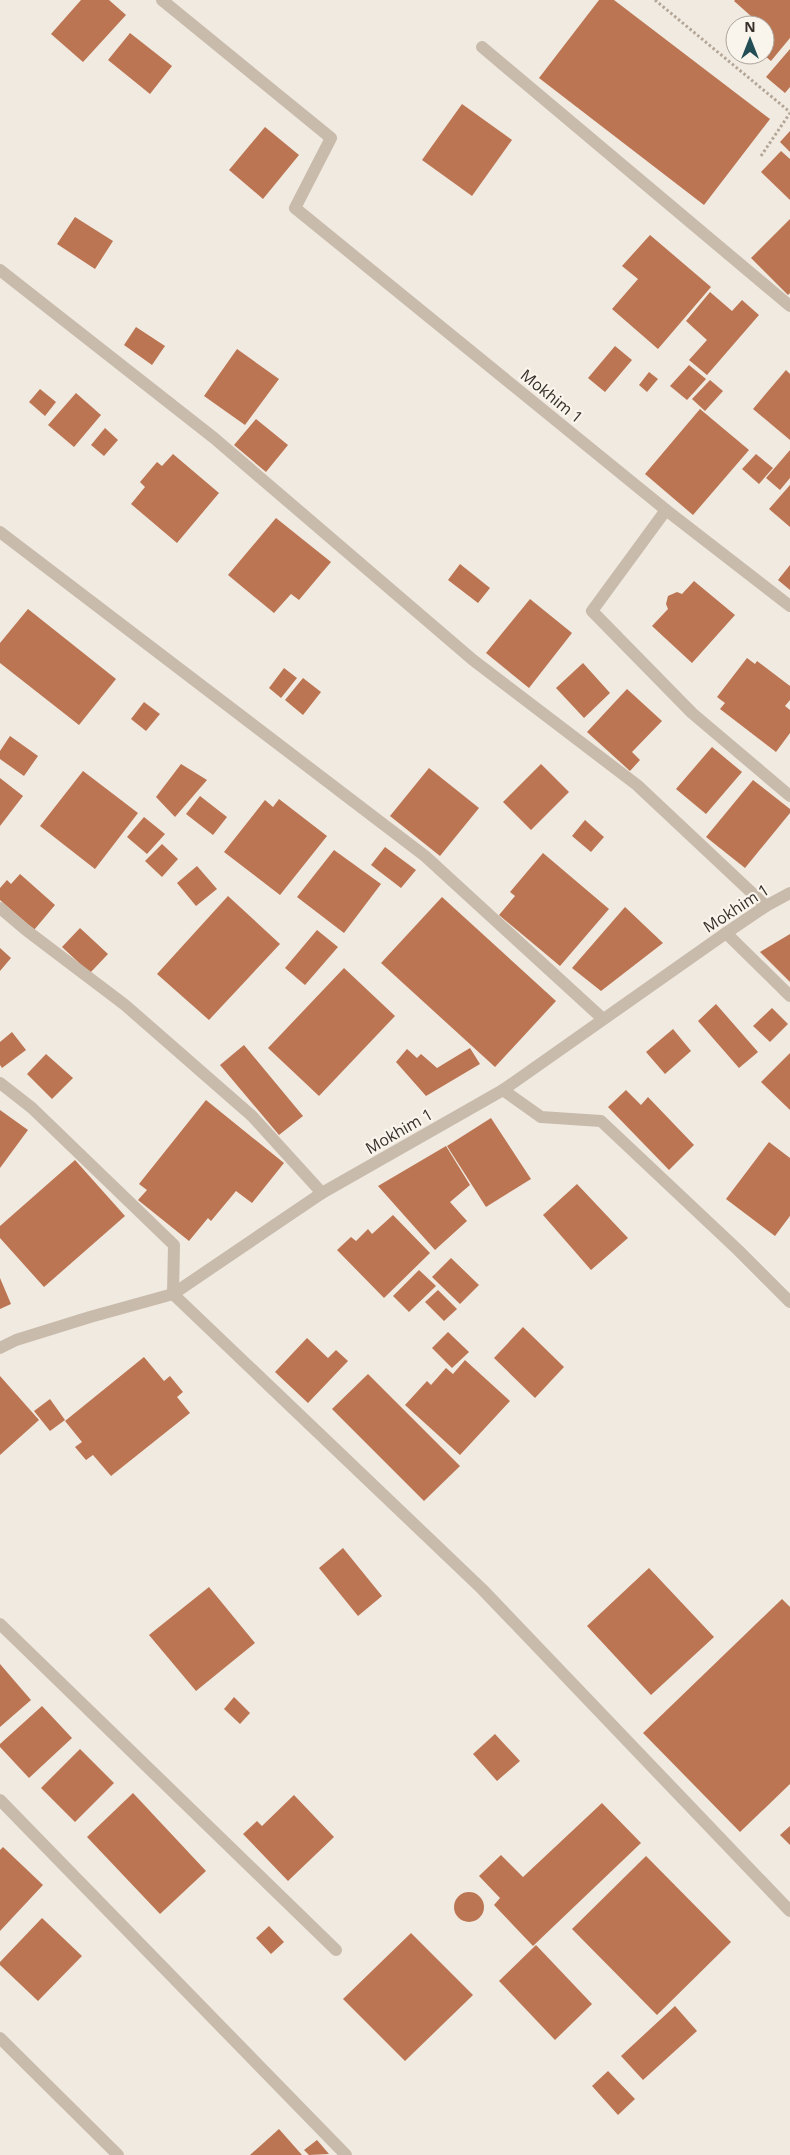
<svg xmlns="http://www.w3.org/2000/svg" width="790" height="2155" font-family="'Open Sans',sans-serif">
<rect width="100%" height="100%" fill="#f1eae0"/>
<!-- building -->
<g fill="#bb7553">
<path d="M81 0H109L126 15 83 62 51 34Z"/>
<path d="M599 0H614L770 119 704 205 539 78Z"/>
<path d="M735 0H790V38L771 61 765 56V25H745L752 17 734 1Z"/>
<path d="M130 33 172 66 150 94 108 60Z"/>
<path d="M790 49V87L785 93 766 77Z"/>
<path d="M462 104 512 140 472 196 422 160Z"/>
<path d="M265 127 299 155 263 199 229 170Z"/>
<path d="M790 131V152L780 142Z"/>
<path d="M781 151 790 159V200L761 172Z"/>
<path d="M75 217 113 241 95 269 57 244Z"/>
<path d="M790 219V293L788 295 751 258Z"/>
<path d="M650 235 711 287 658 349 612 309 638 279 622 266Z"/>
<path d="M710 292 732 311 742 300 759 315 707 375 689 360 707 340 686 321Z"/>
<path d="M136 327 165 346 152 365 124 345Z"/>
<path d="M615 346 632 360 605 392 588 378Z"/>
<path d="M237 349 279 379 245 425 204 396Z"/>
<path d="M689 365 706 379 687 400 670 386Z"/>
<path d="M786 370 790 374V440L753 409Z"/>
<path d="M649 372 658 379 647 392 639 385Z"/>
<path d="M710 380 723 391 705 411 692 399Z"/>
<path d="M40 389 56 402 45 416 29 402Z"/>
<path d="M76 393 101 415 74 447 48 425Z"/>
<path d="M700 409 749 450 693 515 645 474Z"/>
<path d="M256 419 288 445 266 472 234 445Z"/>
<path d="M105 428 118 440 104 456 91 445Z"/>
<path d="M790 450V478L780 490 766 478Z"/>
<path d="M173 454 219 493 177 543 131 504 145 487 140 482 157 462 162 466Z"/>
<path d="M756 454 773 468 759 484 742 469Z"/>
<path d="M790 485V527L769 509Z"/>
<path d="M276 518 331 562 299 600 291 594 274 613 228 575Z"/>
<path d="M460 564 490 588 478 603 448 580Z"/>
<path d="M790 565V590L778 580Z"/>
<path d="M694 581 735 615 692 663 652 626 668 609 666 604 668 596 677 592 682 594Z"/>
<path d="M530 599 572 633 529 688 486 653Z"/>
<path d="M28 609 116 679 79 725 0 663V643Z"/>
<path d="M747 658 755 664 757 661 790 686V700L785 706 790 710V733L776 752 720 709 725 703 717 697Z"/>
<path d="M583 663 610 693 584 718 556 688Z"/>
<path d="M284 668 297 678 281 698 269 688Z"/>
<path d="M303 678 321 692 303 715 285 700Z"/>
<path d="M627 689 662 721 632 752 640 760 630 771 587 732Z"/>
<path d="M144 702 160 714 146 731 131 719Z"/>
<path d="M10 736 38 756 24 776 0 759V751Z"/>
<path d="M712 747 742 772 706 814 676 789Z"/>
<path d="M181 764 207 780 175 817 156 797Z"/>
<path d="M541 764 569 792 531 830 503 802Z"/>
<path d="M429 768 479 808 440 856 390 816Z"/>
<path d="M83 771 138 813 95 869 40 826Z"/>
<path d="M0 778 23 796 0 826Z"/>
<path d="M753 780 790 809V813L745 868 706 837Z"/>
<path d="M200 796 227 817 213 835 186 814Z"/>
<path d="M279 799 327 836 280 895 224 852 265 800 273 807Z"/>
<path d="M144 817 165 834 147 854 127 837Z"/>
<path d="M585 820 604 837 591 852 572 836Z"/>
<path d="M162 844 178 859 162 877 145 861Z"/>
<path d="M385 847 416 870 401 888 371 865Z"/>
<path d="M334 850 381 884 344 933 297 897Z"/>
<path d="M543 853 609 909 560 966 499 915 515 896 510 892Z"/>
<path d="M197 866 217 889 196 906 177 883Z"/>
<path d="M20 874 55 905 34 930 0 900V888L7 880 11 884Z"/>
<path d="M228 896 280 944 209 1020 157 974Z"/>
<path d="M442 897 556 1001 495 1067 381 963Z"/>
<path d="M625 907 663 943 601 991 572 968Z"/>
<path d="M80 928 108 954 90 973 62 947Z"/>
<path d="M317 930 338 947 305 985 285 968Z"/>
<path d="M790 934V982L760 952Z"/>
<path d="M0 948 11 958 0 971Z"/>
<path d="M344 968 395 1016 319 1096 268 1048Z"/>
<path d="M716 1004 758 1052 739 1068 698 1021Z"/>
<path d="M772 1008 788 1024 770 1042 753 1026Z"/>
<path d="M673 1029 691 1051 665 1074 646 1052Z"/>
<path d="M12 1032 26 1050 2 1068 0 1065V1042Z"/>
<path d="M244 1045 303 1116 279 1135 220 1065Z"/>
<path d="M470 1048 480 1064 426 1096 396 1062 407 1049 417 1058 421 1054 437 1068Z"/>
<path d="M790 1053V1110L761 1082Z"/>
<path d="M46 1054 73 1078 52 1099 27 1074Z"/>
<path d="M626 1090 641 1105 648 1097 694 1145 669 1170 608 1107Z"/>
<path d="M206 1100 284 1163 252 1203 236 1191 211 1221 208 1218 189 1241 138 1200 147 1190 139 1184Z"/>
<path d="M0 1110 28 1130 0 1168Z"/>
<path d="M491 1118 531 1179 486 1207 447 1146Z"/>
<path d="M769 1142 790 1158V1216L775 1236 726 1199Z"/>
<path d="M446 1146 470 1185 450 1202 467 1221 435 1250 378 1186Z"/>
<path d="M75 1160 125 1216 44 1287 0 1238V1226Z"/>
<path d="M577 1184 628 1238 591 1270 543 1215Z"/>
<path d="M393 1215 430 1253 384 1298 337 1250 351 1237 356 1241 368 1229 372 1234Z"/>
<path d="M451 1258 479 1285 460 1304 432 1277Z"/>
<path d="M419 1270 436 1286 409 1312 393 1296Z"/>
<path d="M0 1278 11 1304 0 1309Z"/>
<path d="M438 1290 457 1309 444 1321 425 1302Z"/>
<path d="M523 1327 564 1367 535 1398 494 1358Z"/>
<path d="M448 1332 469 1352 452 1368 432 1348Z"/>
<path d="M307 1338 328 1358 336 1350 348 1361 308 1403 275 1372Z"/>
<path d="M144 1357 164 1381 170 1376 183 1392 177 1397 190 1413 111 1476 93 1455 86 1460 75 1447 82 1442 65 1421Z"/>
<path d="M465 1360 510 1401 460 1455 405 1405 427 1381 431 1385 446 1368 453 1374Z"/>
<path d="M368 1374 460 1466 424 1501 332 1409Z"/>
<path d="M0 1376 39 1420 0 1455Z"/>
<path d="M50 1399 65 1420 50 1431 34 1411Z"/>
<path d="M343 1548 382 1596 358 1616 319 1568Z"/>
<path d="M649 1568 714 1637 651 1695 587 1626Z"/>
<path d="M209 1587 255 1643 196 1691 149 1635Z"/>
<path d="M782 1599 790 1607V1784L740 1832 643 1733Z"/>
<path d="M0 1664 31 1700 0 1727Z"/>
<path d="M234 1697 250 1713 240 1724 224 1709Z"/>
<path d="M42 1706 72 1738 29 1778 0 1747V1744Z"/>
<path d="M495 1734 520 1761 497 1781 473 1754Z"/>
<path d="M80 1749 114 1783 75 1822 41 1788Z"/>
<path d="M133 1793 206 1871 160 1914 87 1837Z"/>
<path d="M294 1795 334 1837 288 1881 243 1834 257 1821 262 1826Z"/>
<path d="M602 1803 641 1843 533 1946 494 1905 500 1898 479 1876 501 1855 523 1877Z"/>
<path d="M790 1826V1845L780 1835Z"/>
<path d="M3 1847 43 1885 0 1931V1850Z"/>
<path d="M646 1856 731 1942 657 2015 572 1929Z"/>
<circle cx="469" cy="1907" r="15"/>
<path d="M42 1918 82 1956 38 2001 0 1965V1962Z"/>
<path d="M269 1926 284 1942 271 1954 256 1938Z"/>
<path d="M411 1933 473 1995 405 2061 343 1999Z"/>
<path d="M536 1945 592 2004 555 2040 499 1981Z"/>
<path d="M675 2006 697 2031 643 2080 621 2056Z"/>
<path d="M608 2071 635 2099 618 2115 592 2086Z"/>
<path d="M279 2129 302 2155H250Z"/>
<path d="M317 2140 329 2154 309 2155 304 2150Z"/>
</g>
<g fill="none" stroke-linecap="round" stroke-linejoin="round">
<!-- path -->
<g stroke="#b4a697" stroke-width="3" stroke-dasharray="2.5 2.5" stroke-linecap="butt">
<path d="M655 0 790 112"/>
<path d="M761 156 790 113"/>
</g>
<!-- minor -->
<g stroke="#c8bbac" stroke-width="12">
<path d="M162 0 331 138 295 208 666 510 790 606"/>
<path d="M482 47 790 306"/>
<path d="M0 270 214 438 473 660 637 785 766 906"/>
<path d="M666 510 592 611 692 713 790 796"/>
<path d="M0 532 425 856 603 1019"/>
<path d="M0 908 26 930 125 1005 252 1116 322 1193"/>
<path d="M726 933 790 996"/>
<path d="M0 1083 32 1108 174 1245 173 1294 482 1589 790 1911"/>
<path d="M503 1090 541 1117 601 1121 738 1250 790 1302"/>
<path d="M0 1348 16 1340 90 1317 173 1294 322 1193 503 1090 726 933 766 906 790 893"/>
<path d="M0 1624 336 1950"/>
<path d="M0 1800 346 2155"/>
<path d="M0 2038 118 2155"/>
</g>
</g>
<g text-anchor="middle" stroke-width="4.5" stroke-linejoin="round" paint-order="stroke">
<!-- street labels -->
<g font-size="16" fill="#372f2a" stroke="#f9f4ec">
<text transform="translate(552 396) rotate(39)" y="6">Mokhim 1</text>
<text transform="translate(736 908) rotate(-33)" y="6">Mokhim 1</text>
<text transform="translate(399 1131) rotate(-30)" y="6">Mokhim 1</text>
</g>
</g>
<!-- north arrow -->
<g transform="translate(750 40)"><circle r="24" fill="#f9f4ec" stroke="#aba59e"/>
<path d="M0-4L9 19L0 12L-9 19Z" fill="#234e55"/>
<text y="-8" font-size="14" font-weight="bold" text-anchor="middle" fill="#372f2a">N</text>
</g>
</svg>
